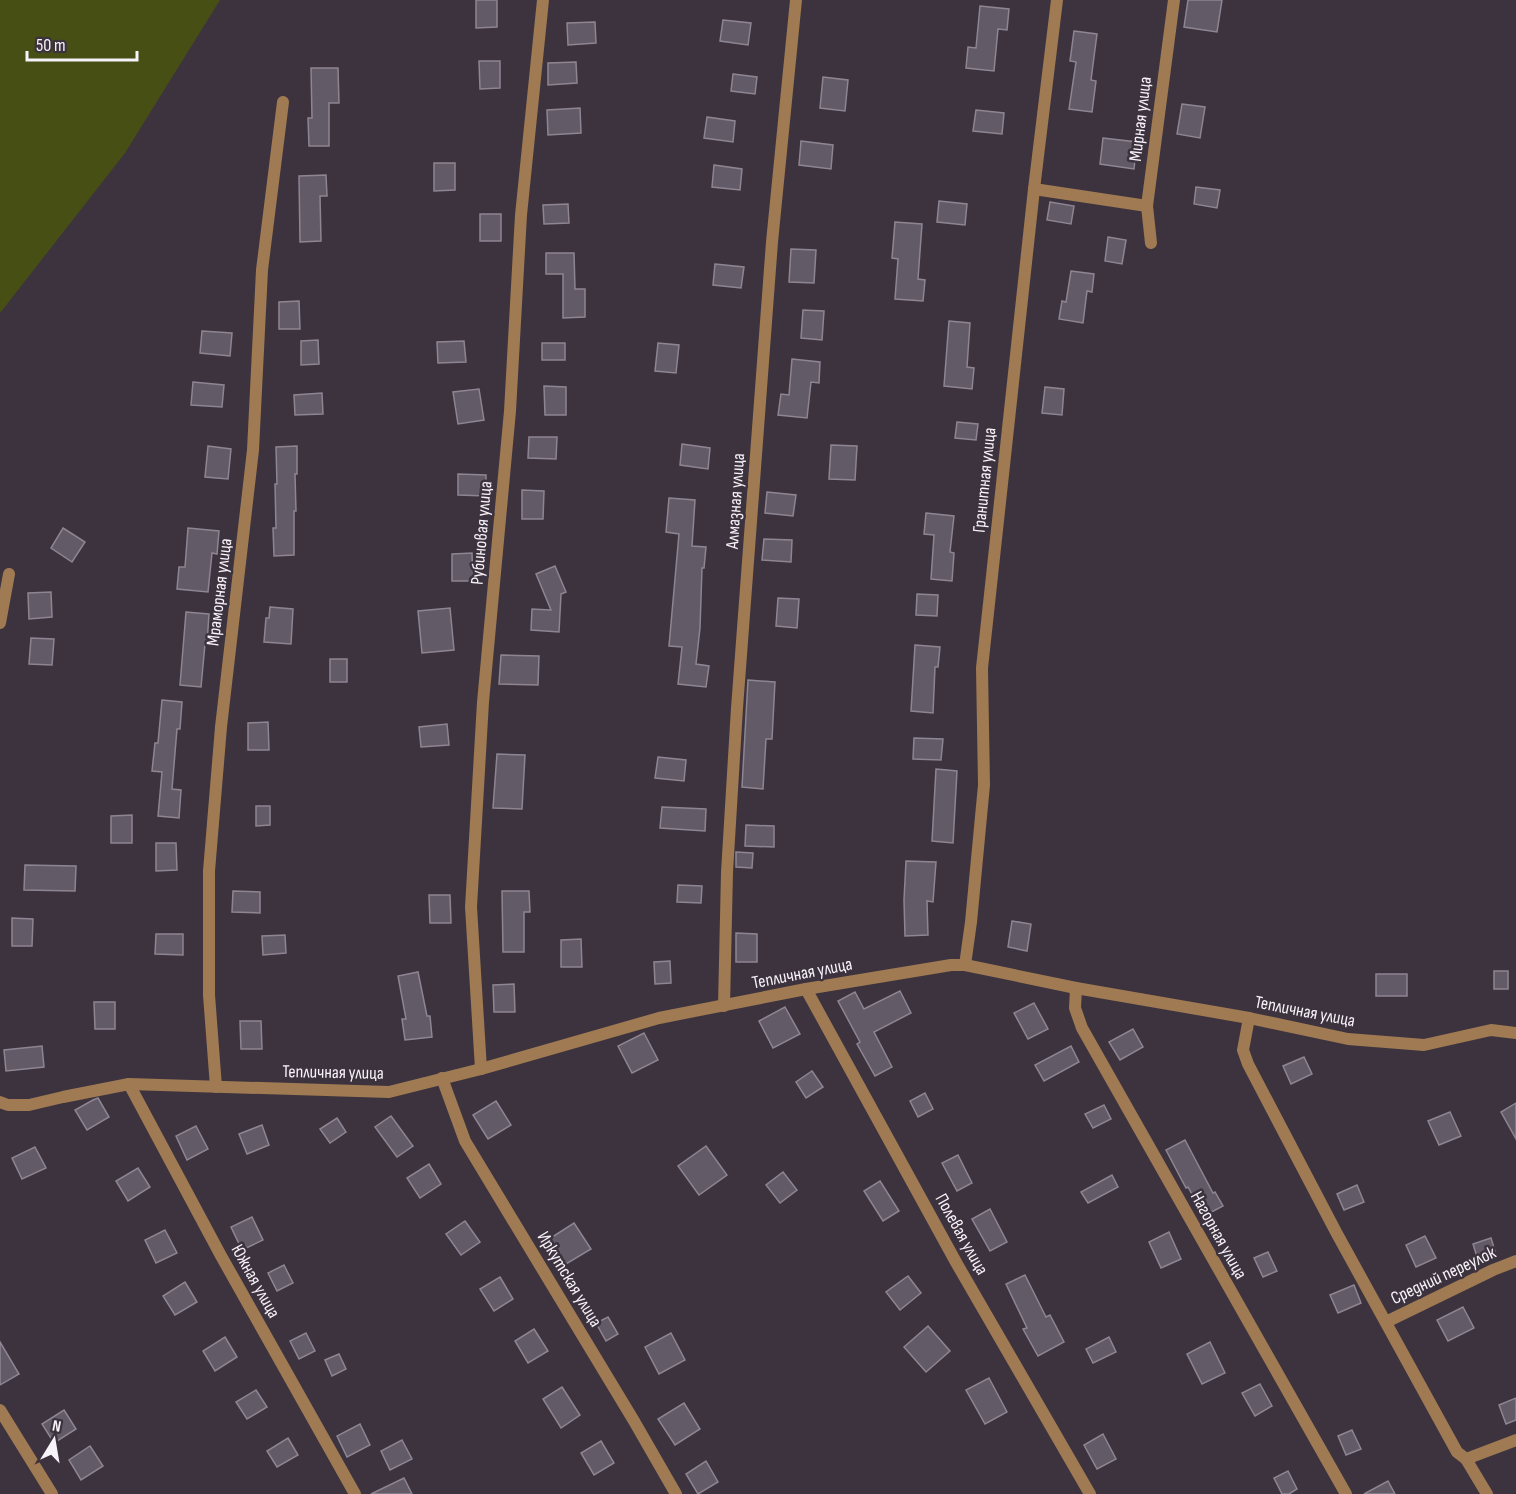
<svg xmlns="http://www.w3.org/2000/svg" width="1516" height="1494" font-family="'Sofia Sans Condensed',sans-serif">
<rect width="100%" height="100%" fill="#3c333e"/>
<!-- green -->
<path fill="#474f15" d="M0 0H220L125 153 0 313Z"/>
<!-- building -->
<g fill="#635a67" stroke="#8e8593" stroke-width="1.5">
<path d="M476 0H497V27L476 28Z"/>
<path d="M1188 0H1222L1217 32 1184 27Z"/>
<path d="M980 6 1009 9 1007 30 998 29 994 71 966 68 968 47 976 48Z"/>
<path d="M723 20 751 23 748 45 720 41Z"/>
<path d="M595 22 596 43 568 45 567 23Z"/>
<path d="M1074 31 1097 34 1091 80 1096 81 1092 112 1069 109 1076 62 1070 61Z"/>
<path d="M479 61H500V88L480 89Z"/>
<path d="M576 62 577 83 548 85V63Z"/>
<path d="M311 68H338L339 103H329V146H309L308 118H312Z"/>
<path d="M733 74 757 77 755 94 731 91Z"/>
<path d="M823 77 848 80 845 111 820 108Z"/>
<path d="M1182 104 1205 107 1200 138 1177 134Z"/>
<path d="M580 108 581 133 548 135 547 110Z"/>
<path d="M976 110 1004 113 1002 134 973 131Z"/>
<path d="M707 117 735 121 733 142 704 138Z"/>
<path d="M1103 138 1137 142 1134 169 1100 164Z"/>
<path d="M801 141 833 145 831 169 799 165Z"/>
<path d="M434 163H455V190L434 191Z"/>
<path d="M714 165 742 169 740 190 712 187Z"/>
<path d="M326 175 327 196H320L321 241 300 242 299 176Z"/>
<path d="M1196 187 1220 190 1217 208 1194 204Z"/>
<path d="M939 201 967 204 965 225 937 222Z"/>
<path d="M1050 202 1074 206 1071 224 1047 220Z"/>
<path d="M568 204 569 223 544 224 543 205Z"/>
<rect x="480" y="214" width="21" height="27"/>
<path d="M895 222 922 224 918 279 925 280 923 301 895 299 898 259 892 258Z"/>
<path d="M1108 237 1126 240 1122 264 1105 261Z"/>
<path d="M791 249 816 250 814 283 789 282Z"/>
<path d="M546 253H574L575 289H585V317L563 318V274H546Z"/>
<path d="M715 264 744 267 741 288 713 285Z"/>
<path d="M1071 271 1094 274 1092 292 1087 291 1083 323 1059 319 1062 301 1066 302Z"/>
<path d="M299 301 300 329H279V302Z"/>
<path d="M803 310 824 311 822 340 801 338Z"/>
<path d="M949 321 970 323 967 367 974 368 972 389 944 386Z"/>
<path d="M202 331 232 333 230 356 200 353Z"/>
<path d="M318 340 319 364 301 365V341Z"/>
<path d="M464 341 466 362 438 363 437 342Z"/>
<rect x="542" y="343" width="23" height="17"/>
<path d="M658 343 679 345 676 373 655 371Z"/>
<path d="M792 359 820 362 819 383 811 382 807 418 778 415 781 394 789 395Z"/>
<path d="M193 382 224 385 222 407 191 405Z"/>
<path d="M544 386 566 387V415H545Z"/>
<path d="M1045 387 1064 389 1062 415 1042 413Z"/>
<path d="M479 389 484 420 458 424 453 392Z"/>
<path d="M322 393 323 414 295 415 294 395Z"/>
<path d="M957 422 978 424 976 440 955 438Z"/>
<path d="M529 437H557L556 459 528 458Z"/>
<path d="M682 444 710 448 708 469 680 465Z"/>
<path d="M831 445 857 446 855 480 829 479Z"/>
<path d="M208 446 231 449 228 479 205 477Z"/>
<path d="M297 446V474H295L296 511H294V555L274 556 273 528H276L275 484H277L276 447Z"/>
<path d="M458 474 486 475V496L458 495Z"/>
<path d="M522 490 544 491 543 519H522Z"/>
<path d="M767 492 796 495 793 516 765 513Z"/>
<path d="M669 498 695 500 692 546 706 547 704 568H702L700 628 696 664 709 666 706 687 678 684 682 647 669 646 679 534 666 532Z"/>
<path d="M926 513 954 516 950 552 954 553 952 581 931 579 934 535 924 534Z"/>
<path d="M63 528 85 542 72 562 51 548Z"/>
<path d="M188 528 219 531 217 554 212 553 208 592 177 589 179 567H185Z"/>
<path d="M764 539 792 540 791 562 762 560Z"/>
<path d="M472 553 473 581H452V554Z"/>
<path d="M555 566 566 592 561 594 559 632 531 630 532 609 551 610 536 574Z"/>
<path d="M51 592 52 617 29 619 28 593Z"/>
<path d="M917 594 938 595 937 616 916 615Z"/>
<path d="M778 598 799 599 797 628 776 626Z"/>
<path d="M270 607 293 609 291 644 264 642 266 618H269Z"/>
<path d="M450 608 454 650 422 653 418 611Z"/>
<path d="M186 612 209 614 207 644H205L201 687 180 685Z"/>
<path d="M31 638 54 639 52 665 29 664Z"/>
<path d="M915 645 940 647 938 667H935L933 713 911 711Z"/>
<path d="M501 655 539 656 538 685 499 684Z"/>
<rect x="330" y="659" width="17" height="23"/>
<path d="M748 680 775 682 772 739H766L763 789 742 787Z"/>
<path d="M162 700 182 702 180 729H177L172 789 181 790 179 818 158 816 162 772 152 771 155 743H158Z"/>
<path d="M268 722 269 750H248V723Z"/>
<path d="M447 724 449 745 421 747 419 727Z"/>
<path d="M914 738 943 739 941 760 913 759Z"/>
<path d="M497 754 525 755 522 809 493 808Z"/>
<path d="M658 757 686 760 684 781 655 778Z"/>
<path d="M936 769 957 771 953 843 932 841Z"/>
<path d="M256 806H270V825L256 826Z"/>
<path d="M662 807 706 809 705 831 660 828Z"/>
<path d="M132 815V843H111V816Z"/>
<path d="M746 825 774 826V847L745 846Z"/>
<path d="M156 843H176L177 870 156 871Z"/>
<path d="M736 852 753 853 752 868 736 867Z"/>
<path d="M906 861 936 862 933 902 927 901 928 935 905 936 904 900Z"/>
<path d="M25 865 76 866 75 891 24 890Z"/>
<path d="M678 885 702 886 701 903 677 902Z"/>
<path d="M233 891 260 892V913L232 912Z"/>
<path d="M502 891H529L530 912H524V952H503Z"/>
<path d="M429 895H450L451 923H430Z"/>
<path d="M12 918 33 919 32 946H12Z"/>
<path d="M1012 921 1031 924 1027 951 1008 947Z"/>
<path d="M736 933 757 934V962H736Z"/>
<path d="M156 934H183V955L155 954Z"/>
<path d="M285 935 286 953 263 955 262 936Z"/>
<path d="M581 939 582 967H561V940Z"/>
<path d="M670 961 671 983 655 984 654 962Z"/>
<rect x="1494" y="971" width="14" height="18"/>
<path d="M418 972 427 1016H430L432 1037 405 1040 402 1019H406L398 976Z"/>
<rect x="1376" y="974" width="31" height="22"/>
<path d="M514 984 515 1012H494L493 985Z"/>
<path d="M900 991 911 1013 874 1032 892 1067 875 1076 857 1044 860 1042 838 1001 855 992 864 1009Z"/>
<path d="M94 1002H115V1029H95Z"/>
<path d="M1034 1003 1048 1029 1028 1039 1014 1013Z"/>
<path d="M785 1007 800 1034 773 1048 759 1021Z"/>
<path d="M240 1021H261L262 1049H241Z"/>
<path d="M1133 1029 1143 1047 1120 1060 1109 1042Z"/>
<path d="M644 1033 658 1060 632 1073 618 1046Z"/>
<path d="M42 1046 44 1067 6 1071 4 1050Z"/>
<path d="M1071 1046 1079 1062 1044 1081 1035 1065Z"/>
<path d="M1304 1057 1312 1074 1291 1084 1283 1066Z"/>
<path d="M812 1071 823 1087 806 1098 796 1082Z"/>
<path d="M925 1093 933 1109 918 1117 910 1101Z"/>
<path d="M98 1098 109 1117 87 1130 75 1110 93 1100Z"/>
<path d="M496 1101 511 1125 488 1139 473 1115Z"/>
<path d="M1516 1103V1139L1501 1112Z"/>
<path d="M1104 1105 1111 1119 1093 1128 1085 1114Z"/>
<path d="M1450 1112 1461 1136 1439 1145 1428 1121Z"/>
<path d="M391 1116 413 1146 397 1157 375 1127Z"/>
<path d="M337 1118 346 1132 330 1143 320 1129Z"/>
<path d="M262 1125 269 1145 247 1154 239 1134Z"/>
<path d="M196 1126 208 1149 187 1160 176 1136Z"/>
<path d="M1185 1140 1213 1193 1215 1192 1223 1206 1204 1216 1188 1187 1186 1188 1166 1150Z"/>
<path d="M706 1146 727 1175 699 1195 678 1166Z"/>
<path d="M35 1147 46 1168 22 1179 12 1158Z"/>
<path d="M958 1155 972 1183 957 1191 942 1163Z"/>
<path d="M429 1164 441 1184 420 1198 407 1178Z"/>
<path d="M138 1168 150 1187 128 1201 116 1181Z"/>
<path d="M783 1172 797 1190 780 1203 766 1185Z"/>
<path d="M1112 1175 1118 1187 1088 1203 1081 1192Z"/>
<path d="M880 1181 899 1211 883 1221 864 1191Z"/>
<path d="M1357 1185 1364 1202 1344 1210 1337 1194Z"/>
<path d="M990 1209 1007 1242 990 1251 972 1219Z"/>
<path d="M252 1217 263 1240 242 1250 231 1227Z"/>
<path d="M465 1221 480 1242 461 1255 446 1234Z"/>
<path d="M574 1223 591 1249 566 1264 549 1239Z"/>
<path d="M165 1230 177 1253 156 1263 145 1240Z"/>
<path d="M1169 1232 1181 1259 1161 1268 1149 1242Z"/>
<path d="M1425 1236 1436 1258 1416 1267 1406 1245Z"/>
<path d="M1491 1238 1495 1251 1477 1257 1473 1244Z"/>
<path d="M1268 1252 1277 1271 1263 1277 1254 1258Z"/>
<path d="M284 1265 293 1283 277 1291 268 1273Z"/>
<path d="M1025 1275 1046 1317 1050 1315 1064 1342 1038 1356 1023 1329 1027 1328 1006 1284Z"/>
<path d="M908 1276 921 1293 900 1310 886 1292Z"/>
<path d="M500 1277 513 1299 494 1311 480 1289Z"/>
<path d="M185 1282 197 1302 175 1315 163 1296Z"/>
<path d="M1354 1285 1361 1303 1338 1313 1330 1295Z"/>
<path d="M1463 1307 1474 1328 1448 1341 1437 1320Z"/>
<path d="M608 1317 618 1334 606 1341 596 1323Z"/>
<path d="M928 1326 950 1351 926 1372 904 1347Z"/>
<path d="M534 1329 548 1351 528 1363 515 1341Z"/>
<path d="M306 1333 315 1351 299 1359 290 1341Z"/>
<path d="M671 1333 685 1360 659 1374 645 1347Z"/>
<path d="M225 1337 237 1357 215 1371 203 1351Z"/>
<path d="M1109 1337 1116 1352 1093 1363 1086 1349Z"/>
<path d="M0 1342 19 1374 0 1385Z"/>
<path d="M1210 1342 1225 1373 1202 1384 1187 1354Z"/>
<path d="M339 1354 346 1369 332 1376 325 1360Z"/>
<path d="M989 1378 1007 1412 985 1424 966 1390Z"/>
<path d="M1260 1384 1272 1406 1255 1416 1242 1393Z"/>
<path d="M562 1387 580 1415 561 1428 543 1399Z"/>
<path d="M256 1390 267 1407 247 1419 236 1402Z"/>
<path d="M1516 1398V1420L1506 1424 1499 1405Z"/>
<path d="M684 1403 700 1429 675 1445 658 1419Z"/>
<path d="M64 1410 76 1429 54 1443 42 1424Z"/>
<path d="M360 1424 370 1445 347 1457 337 1436Z"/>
<path d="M1352 1430 1361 1449 1346 1455 1338 1436Z"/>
<path d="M1103 1434 1116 1459 1097 1469 1084 1445Z"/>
<path d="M288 1438 298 1455 277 1467 267 1451Z"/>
<path d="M402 1440 412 1459 390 1470 381 1451Z"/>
<path d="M601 1441 614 1463 594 1475 581 1453Z"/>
<path d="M90 1446 103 1466 81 1480 69 1460Z"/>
<path d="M706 1461 718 1482 698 1494 686 1474Z"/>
<path d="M1288 1471 1297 1489 1289 1494H1282L1274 1478Z"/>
<path d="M404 1478 412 1494H371Z"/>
<path d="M1388 1481 1395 1494H1364Z"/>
</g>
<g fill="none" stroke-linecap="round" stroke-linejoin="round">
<!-- minor -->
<g stroke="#9f7a53" stroke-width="12">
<path d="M1034 189 1147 206"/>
<path d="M1151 243 1147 206 1174 0"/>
<path d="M0 623 9 574"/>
<path d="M965 965 971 922 984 785 982 668 1034 189 1057 0"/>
<path d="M1076 988 1075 1008 1082 1028 1346 1494"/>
<path d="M806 989 957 1264 1090 1494"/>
<path d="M724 1006 727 872 737 708 772 242 796 0"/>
<path d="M1249 1018 1243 1050 1248 1064 1336 1232 1457 1452 1466 1459 1487 1494"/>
<path d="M481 1069 471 907 483 702 510 411 521 215 543 0"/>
<path d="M442 1078 465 1141 634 1421 676 1494"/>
<path d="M129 1084 220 1254 355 1494"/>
<path d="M216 1087 209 995V871L221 727 253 450 262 270 283 102"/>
<path d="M0 1102 8 1105H29L63 1097 129 1084 389 1092 481 1069 659 1018 806 989 951 965H965L1076 988 1249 1018 1348 1039 1424 1045 1491 1030 1516 1033"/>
<path d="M1386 1322 1493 1270 1516 1261"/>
<path d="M0 1410 52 1494"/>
<path d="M1466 1459 1516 1440"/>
</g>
</g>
<g text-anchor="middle" stroke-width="5" stroke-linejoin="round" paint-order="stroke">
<!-- street labels -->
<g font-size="18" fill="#f8f2f9" stroke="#3c333e">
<text transform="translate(1140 119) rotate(-83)" y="6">Мирная улица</text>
<text transform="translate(984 480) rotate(-84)" y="6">Гранитная улица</text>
<text transform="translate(735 501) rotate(-86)" y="6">Алмазная улица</text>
<text transform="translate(481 533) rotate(-85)" y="6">Рубиновая улица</text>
<text transform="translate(219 592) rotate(-83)" y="6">Мраморная улица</text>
<text transform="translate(802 973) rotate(-11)" y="6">Тепличная улица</text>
<text transform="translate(1305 1011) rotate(11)" y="6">Тепличная улица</text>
<text transform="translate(333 1072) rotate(1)" y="6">Тепличная улица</text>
<text transform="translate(962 1234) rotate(61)" y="6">Полевая улица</text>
<text transform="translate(1219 1235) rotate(61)" y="6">Нагорная улица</text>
<text transform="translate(1443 1275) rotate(-25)" y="6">Средний переулок</text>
<text transform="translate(570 1279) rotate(59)" y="6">Иркутская улица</text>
<text transform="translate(256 1281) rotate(61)" y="6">Южная улица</text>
</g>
</g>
<!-- north arrow -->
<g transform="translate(54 1440) rotate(11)" stroke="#3c333e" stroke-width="4.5" paint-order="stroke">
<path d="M0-4.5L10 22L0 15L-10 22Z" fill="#f8f2f9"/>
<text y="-9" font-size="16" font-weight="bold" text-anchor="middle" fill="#f8f2f9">N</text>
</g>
<!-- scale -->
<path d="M27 51v9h110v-9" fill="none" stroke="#f8f2f9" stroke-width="3"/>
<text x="36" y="51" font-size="18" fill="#f8f2f9" stroke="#3c333e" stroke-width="4.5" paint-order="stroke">50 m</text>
</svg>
